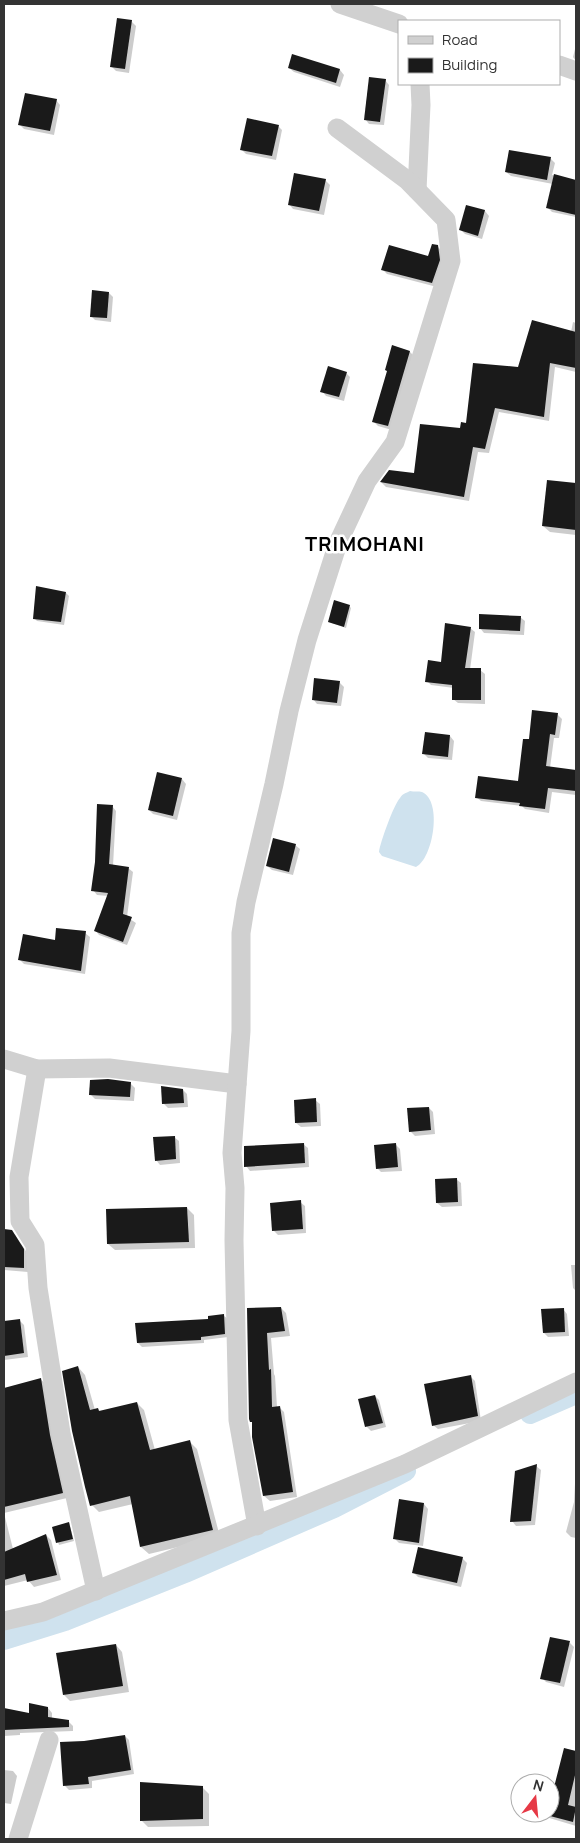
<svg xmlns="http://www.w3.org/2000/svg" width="580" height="1843" font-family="Manrope,sans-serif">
<rect width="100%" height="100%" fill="#fff"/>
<!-- water -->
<path fill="#cfe2ee" d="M410 791C414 792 419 791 422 792 443 801 433 859 416 867L382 856 379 852C380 843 394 804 400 798 402 794 406 793 410 791Z"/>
<!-- shadow -->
<g fill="#0003">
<path d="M131 21 136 26 129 73 116 71 112 67Z"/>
<path d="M576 45V61L573 57Z"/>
<path d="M289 68 340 70 344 75 340 87 294 72Z"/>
<path d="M385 80 389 85 384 125 369 124 365 119Z"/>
<path d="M56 100 60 105 54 135 24 129 20 125Z"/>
<path d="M278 126 282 130 276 160 246 154 242 150Z"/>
<path d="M550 158 555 163 552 175 576 181V217L552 212 548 208 553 184 511 176 506 172Z"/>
<path d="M325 180 330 185 324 215 293 209 289 204Z"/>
<path d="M467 206 485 211 489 216 482 239 465 234 461 230Z"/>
<path d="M437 246 442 251 443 265 437 287 387 274 383 270 429 258Z"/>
<path d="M109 293 113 297 111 322 95 320 91 316Z"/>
<path d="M573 322 576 323V372L555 367 549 421 499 412 489 453 478 452 469 501 386 487 381 482 389 472 415 474 519 369 571 332Z"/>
<path d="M393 347 410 352 414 356 392 430 378 426 374 422 388 372 386 370Z"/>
<path d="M346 373 350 377 344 401 326 396 322 391Z"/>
<path d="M548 481 576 484V535L550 532 543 526Z"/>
<path d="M66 593 69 596 64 625 37 621 34 618Z"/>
<path d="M349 606 351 608 346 628 329 622Z"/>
<path d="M520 617 525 621 524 635 484 633 480 628Z"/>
<path d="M470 628 475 632 470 670H480L485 674V704L458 703 453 699 454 688 431 685 427 681Z"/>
<path d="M339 682 344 687 341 706 317 704 313 699Z"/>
<path d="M557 714 562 719 559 738H554L550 768 576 771V795L552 792 549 813 525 809 522 806 481 801 476 797 519 782 530 741Z"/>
<path d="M450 736 454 741 452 760 428 758 423 753Z"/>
<path d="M182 779 186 784 177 820 153 814 149 810Z"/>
<path d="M112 806 116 811 113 866 128 868 133 872 127 917 136 923 127 945 99 935 95 930 108 896 97 895 93 890Z"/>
<path d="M295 845 300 849 293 875 272 870 267 866Z"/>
<path d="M85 933 90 937 85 974 24 964 20 960 56 941Z"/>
<path d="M130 1083 135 1088 134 1101 95 1099 90 1094Z"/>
<path d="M183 1090 187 1094 188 1107 168 1108 163 1103Z"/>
<path d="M315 1100 320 1104 321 1126 301 1127 296 1123Z"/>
<path d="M429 1108 433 1112 435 1134 415 1136 410 1131Z"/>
<path d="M174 1137 179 1141 180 1163 160 1165 156 1160Z"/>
<path d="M303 1144 308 1148 309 1167 250 1171 246 1166Z"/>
<path d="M396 1145 400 1149 402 1171 381 1172 377 1168Z"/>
<path d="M456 1179 461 1183 462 1206 442 1207 437 1203Z"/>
<path d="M300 1202 305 1206 306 1233 278 1235 274 1231Z"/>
<path d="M187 1208 194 1215 195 1248 115 1250 108 1244Z"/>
<path d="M4 1231H12L28 1254V1272L4 1270Z"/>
<path d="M571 1265H576V1291L573 1288Z"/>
<path d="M281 1308 286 1313 290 1336 271 1338 274 1374 275 1376 277 1407H279L284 1412 297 1497 270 1501 264 1496 253 1423 251 1421 248 1309Z"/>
<path d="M563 1309 567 1314 569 1336 548 1337 544 1333Z"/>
<path d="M224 1316 228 1319V1337L204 1340V1343L142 1347 138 1343Z"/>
<path d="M20 1321 24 1325 28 1357 4 1360V1322Z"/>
<path d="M78 1367 85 1375 95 1410 98 1409 101 1412 137 1403 144 1410 155 1450 190 1442 197 1449 220 1537 149 1554 141 1547 133 1504 99 1512 92 1505Z"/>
<path d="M470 1376 475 1381 481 1421 438 1429 433 1425Z"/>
<path d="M40 1379 46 1384 67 1498 4 1513 13 1549 46 1535 51 1540 61 1580 34 1587 28 1580 4 1586V1466L13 1465 9 1430 4 1431V1390Z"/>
<path d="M375 1396 379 1400 386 1427 371 1431 367 1427 359 1400Z"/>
<path d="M576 1465V1538L571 1537 566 1532 574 1502Z"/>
<path d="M536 1466 541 1470 535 1525 516 1526 512 1521Z"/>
<path d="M400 1500 424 1504 428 1509 423 1546 399 1543 395 1539Z"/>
<path d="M69 1523 74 1541 59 1545 53 1527Z"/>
<path d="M462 1558 467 1563 461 1587 418 1577 414 1573Z"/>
<path d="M570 1643 574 1647 564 1687 546 1682 542 1678Z"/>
<path d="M116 1645 122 1652 129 1692 70 1701 64 1695Z"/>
<path d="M48 1708 52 1713V1719L69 1722 73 1726V1731L20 1733V1735L4 1736V1710L30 1714Z"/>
<path d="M125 1736 129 1740 134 1774 92 1781V1788L69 1790 65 1786 84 1742Z"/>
<path d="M565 1750 576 1753V1826L546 1817 542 1813H550V1801L551 1802Z"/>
<path d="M4 1770 13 1771 17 1776 11 1804 4 1803Z"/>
<path d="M203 1788 209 1794V1826L148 1827 141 1820Z"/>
</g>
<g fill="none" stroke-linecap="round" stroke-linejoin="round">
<!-- canal -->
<g stroke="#cfe2ee" stroke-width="20">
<path d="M530 1414 576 1394"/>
<path d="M4 1640 65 1621 185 1573 334 1508 406 1471"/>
</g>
</g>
<!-- building -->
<g fill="#1a1a1a">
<path d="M117 18 132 20 125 69 110 67Z"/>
<path d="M292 54 340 69 336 83 288 68Z"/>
<path d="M369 77 386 79 380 122 364 120Z"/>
<path d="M25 93 57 99 50 131 18 125Z"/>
<path d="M247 118 279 125 272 156 240 150Z"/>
<path d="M509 150 551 157 547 180 505 172Z"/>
<path d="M294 173 326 179 319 211 288 205Z"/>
<path d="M554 174 576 180V215L546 208Z"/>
<path d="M466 205 485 210 478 236 459 230Z"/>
<path d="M432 244 438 245 440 260 432 283 381 270 389 245 428 256Z"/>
<path d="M92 290 109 292 107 318 90 317Z"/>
<path d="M532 320 576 332V368L550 363 544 417 495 408 485 449 473 447 464 497 380 482 389 470 414 473 420 424 460 428 461 422 466 423 473 363 518 367Z"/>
<path d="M392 345 410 351 388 426 372 422 387 371 385 370Z"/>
<path d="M328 366 347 372 339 397 320 392Z"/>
<path d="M547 480 576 483V530L542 526Z"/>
<path d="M36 586 66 592 61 622 33 619Z"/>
<path d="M334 600 350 605 344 627 328 622Z"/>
<path d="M479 614 521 616 520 631 479 629Z"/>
<path d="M445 623 471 627 465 668H481V700H452V685L425 682 428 660 441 662Z"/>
<path d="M314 678 340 681 337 703 312 700Z"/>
<path d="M532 710 558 713 555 735 550 734 546 766 576 770V791L548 788 545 809 519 806 520 803 475 798 478 776 518 781 523 739H529Z"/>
<path d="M425 732 450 735 448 757 422 754Z"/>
<path d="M157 772 182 778 173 816 148 810Z"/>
<path d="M97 804 113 805 109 864 129 867 123 914 132 917 123 942 94 931 108 893 91 891 95 862Z"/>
<path d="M273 838 296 844 289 872 266 866Z"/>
<path d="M56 928 86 931 81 971 18 960 23 934 55 940Z"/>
<path d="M108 1079 131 1082 130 1097 89 1095 90 1080Z"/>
<path d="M161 1086 183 1089 184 1103 162 1104Z"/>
<path d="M316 1098 317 1122 295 1123 294 1100Z"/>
<path d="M429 1107 431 1130 409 1132 407 1108Z"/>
<path d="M175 1136 176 1159 155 1161 153 1137Z"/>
<path d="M304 1143 305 1163 244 1167V1146Z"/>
<path d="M396 1143 398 1167 376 1169 374 1145Z"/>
<path d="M457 1178 458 1202 436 1203 435 1179Z"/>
<path d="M301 1200 303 1229 272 1231 270 1203Z"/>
<path d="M187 1207 189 1242 107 1244 106 1209Z"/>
<path d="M4 1229 12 1230 24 1249V1268L4 1267Z"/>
<path d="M281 1307 285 1331 267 1333 269 1370 271 1369 272 1407 280 1406 293 1492 263 1496 252 1437V1422H250L249 1419 247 1308Z"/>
<path d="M564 1308 565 1332 543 1333 541 1309Z"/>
<path d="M224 1314 225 1334 201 1337V1340L137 1343 135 1323 208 1319V1316Z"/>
<path d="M20 1319 24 1353 4 1356V1321Z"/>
<path d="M78 1366 90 1410 98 1408 99 1411 137 1402 150 1450 190 1440 213 1530 140 1547 130 1496 90 1506 85 1487 72 1431 62 1371Z"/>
<path d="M471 1375 478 1416 432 1426 424 1384Z"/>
<path d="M41 1378 50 1435 63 1493 4 1507V1388Z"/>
<path d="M375 1395 383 1423 365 1427 358 1399Z"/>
<path d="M537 1464 531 1521 510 1522 515 1471Z"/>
<path d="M399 1499 424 1503 419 1543 393 1539Z"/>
<path d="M69 1522 73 1539 56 1543 52 1527Z"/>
<path d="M46 1534 57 1575 27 1582 25 1574 4 1580V1552Z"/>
<path d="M418 1547 463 1557 457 1583 412 1573Z"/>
<path d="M550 1637 570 1641 560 1683 540 1679Z"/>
<path d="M116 1644 123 1686 63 1695 56 1653Z"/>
<path d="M29 1703 48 1707V1717L69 1720V1727L4 1730V1708L29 1713Z"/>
<path d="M125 1735 131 1770 88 1777 89 1784 63 1786 60 1742 84 1741Z"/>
<path d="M564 1748 576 1751V1771L568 1805 576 1807 573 1822 550 1816V1803Z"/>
<path d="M140 1782 203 1786V1819L140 1821Z"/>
</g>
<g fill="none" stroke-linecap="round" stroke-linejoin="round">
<!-- minor -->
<g stroke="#d0d0d0" stroke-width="19">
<path d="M340 4 399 24"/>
<path d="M559 65 576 71"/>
<path d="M417 190 421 105 420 84"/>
<path d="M4 1059 37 1069 109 1068 237 1084"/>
<path d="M37 1069 19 1177 20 1221 35 1245 38 1288 61 1433 96 1591"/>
<path d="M257 1526 238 1420 234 1240 235 1188 232 1153 241 1031V933L246 902 274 784 289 711 307 640 330 568 338 543 367 481 395 442 451 261 446 220 407 180 337 128"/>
<path d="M4 1621 43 1612 405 1464 576 1382"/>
<path d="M18 1839 49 1740"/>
</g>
</g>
<g text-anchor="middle" stroke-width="5" stroke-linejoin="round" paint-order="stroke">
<!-- district labels -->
<g font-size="20" font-weight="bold" letter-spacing="1" fill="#000" stroke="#fff">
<text x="365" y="551">TRIMOHANI</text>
</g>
</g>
<!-- border -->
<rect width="580" height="1843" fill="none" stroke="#333333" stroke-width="10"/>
<!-- legend -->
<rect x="398" y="20" width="162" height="65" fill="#ffffff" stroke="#adadad"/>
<rect x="408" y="36" width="25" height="8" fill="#d0d0d0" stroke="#adadad"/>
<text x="442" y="45" font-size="15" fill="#333333">Road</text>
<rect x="408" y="58" width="25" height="15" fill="#1a1a1a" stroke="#adadad"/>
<text x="442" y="70" font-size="15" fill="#333333">Building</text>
<!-- north arrow -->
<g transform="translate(535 1798) rotate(16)"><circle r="24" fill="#ffffff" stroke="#adadad"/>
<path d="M0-4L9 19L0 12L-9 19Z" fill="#e63946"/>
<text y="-8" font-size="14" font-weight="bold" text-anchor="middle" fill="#333333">N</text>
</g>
</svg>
